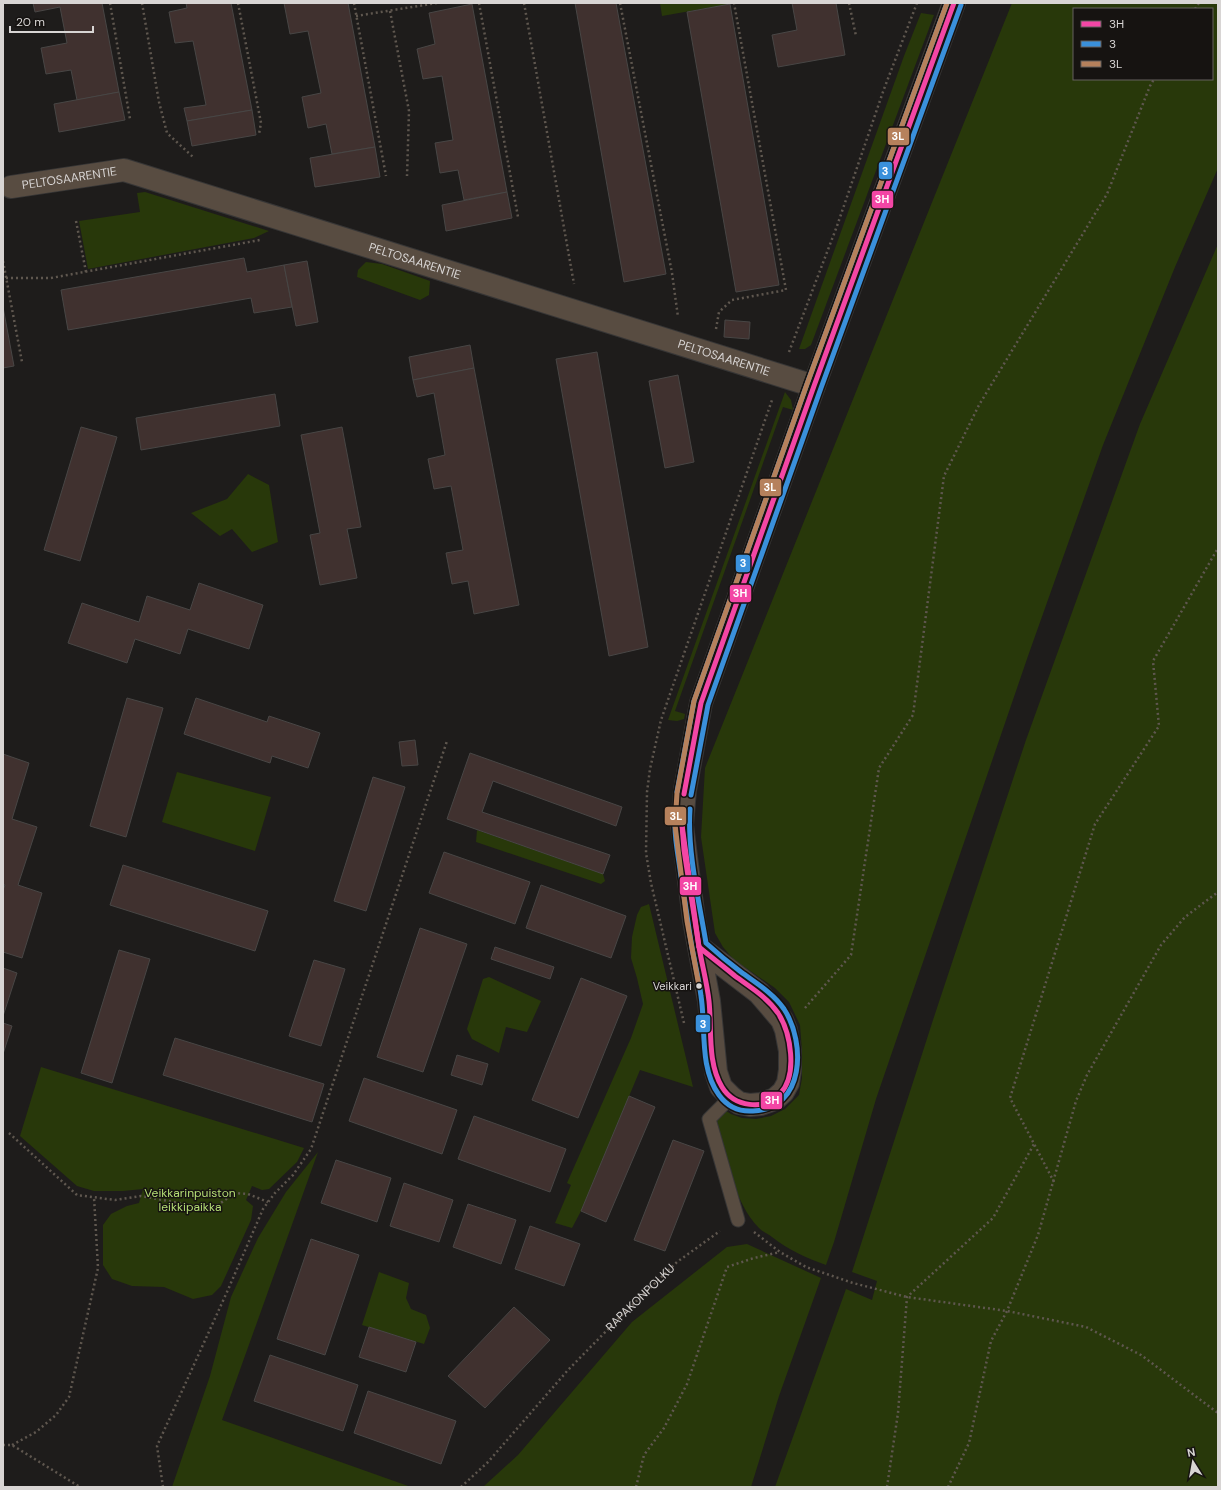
<svg xmlns="http://www.w3.org/2000/svg" width="1221" height="1490" font-family="'DM Sans',sans-serif">
<rect width="100%" height="100%" fill="#1e1c1b"/>
<!-- green -->
<g fill="#28380a" fill-rule="evenodd">
<path d="M660 3H729L730 4 662 16Z"/>
<path d="M1012 3H1218V168L1175 267 1103 445 1028 656 876 1099 834 1242 826 1265C806 1258 789 1250 772 1237 768 1234 763 1232 759 1228 734 1203 725 1154 716 1120L726 1111 731 1114 742 1118 756 1119 771 1116 785 1109 799 1095 802 1078V1051L800 1025 789 1002 775 988 733 959 723 947 715 933 701 837 705 768ZM1074 9H1212V79H1074Z"/>
<path d="M921 13 934 15 811 345 805 349H799L904 56Z"/>
<path d="M145 192 269 231 254 238 88 269 79 221 140 212 137 193Z"/>
<path d="M1218 244V1487H775L846 1289 872 1300 877 1281 852 1272 933 1020 1026 740 1140 424Z"/>
<path d="M366 262 382 264 430 281 429 295 420 300 357 277 358 270Z"/>
<path d="M785 392 791 400 793 410 783 407 675 711 685 714 684 719 677 721 668 720Z"/>
<path d="M248 474 269 485 278 542 252 552 232 529 220 536 191 513 227 499Z"/>
<path d="M177 772 271 797 255 851 162 822Z"/>
<path d="M477 830 603 874 605 881 601 884 476 842Z"/>
<path d="M649 904 693 1087 640 1070 581 1211 572 1228 555 1223 571 1185 567 1183 631 1038 643 1004 637 978 631 958 632 937 637 915 641 907Z"/>
<path d="M489 977 541 1001 527 1032 506 1027 499 1053 472 1039 467 1029 483 979Z"/>
<path d="M41 1067 304 1148 297 1162 269 1189 262 1190 252 1186 246 1200 253 1206 251 1220 221 1286 212 1295 193 1299 164 1287 132 1286 112 1279 103 1265V1225L111 1214 127 1206 139 1203 143 1189 123 1191H94L77 1186 20 1136Z"/>
<path d="M318 1152 222 1420 411 1487H172L210 1376 231 1297 258 1238 286 1192Z"/>
<path d="M747 1244 821 1278 779 1396 751 1487H483L518 1455 632 1322 727 1247Z"/>
<path d="M379 1272 409 1283 406 1298 411 1309 426 1315 430 1328 424 1344 362 1325Z"/>
</g>
<!-- building -->
<g fill="#40312f" stroke="#484645">
<path d="M33 3H102L119 92 77 100 71 70 46 74 41 48 67 43 60 7 35 12Z"/>
<path d="M186 3H231L252 110 187 121 184 108 206 105 193 41 175 43 169 12 187 8Z"/>
<path d="M284 3H348L375 147 332 154 326 124 308 128 302 97 321 93 308 31 290 34Z"/>
<path d="M575 3H616L666 274 624 282Z"/>
<path d="M792 3H836L845 55 778 67 772 35 797 30Z"/>
<path d="M472 4 507 192 464 200 458 170 440 173 435 143 453 140 442 76 423 79 417 49 435 44 429 13Z"/>
<path d="M730 4 779 285 736 292 687 12Z"/>
<path d="M119 92 125 120 59 132 54 104Z"/>
<path d="M252 110 256 135 192 146 187 121Z"/>
<path d="M375 147 380 177 315 187 310 158Z"/>
<path d="M507 192 512 218 446 231 442 205Z"/>
<path d="M244 258 247 272 284 265 292 307 254 313 251 298 68 330 61 290Z"/>
<path d="M307 261 318 322 296 326 284 265Z"/>
<path d="M3 307 14 366 3 368Z"/>
<path d="M725 320 750 322 749 339 724 337Z"/>
<path d="M470 345 474 368 413 380 409 357Z"/>
<path d="M597 352 648 647 609 656 556 359Z"/>
<path d="M474 368 519 605 474 614 468 581 452 584 446 553 463 550 451 486 434 489 428 459 445 455 434 393 417 397 413 380Z"/>
<path d="M678 375 694 462 665 468 649 381Z"/>
<path d="M275 394 280 426 141 450 136 418Z"/>
<path d="M81 427 117 437 80 561 44 550Z"/>
<path d="M342 427 361 527 347 529 357 578 320 585 310 535 320 533 301 435Z"/>
<path d="M199 583 263 605 249 649 188 629 180 654 135 639 127 663 68 643 82 603 139 622 147 596 190 610Z"/>
<path d="M127 698 163 708 126 837 90 826Z"/>
<path d="M196 698 267 722 269 716 320 733 308 768 272 756 270 763 184 734Z"/>
<path d="M415 740 418 765 402 766 399 742Z"/>
<path d="M470 753 622 807 616 826 493 781 482 812 610 855 603 874 447 819Z"/>
<path d="M3 754 29 763 12 819 37 827 18 885 42 893 22 958 3 952V890L5 885 3 884Z"/>
<path d="M373 777 405 787 366 911 334 901Z"/>
<path d="M444 852 530 882 515 924 429 893Z"/>
<path d="M123 865 268 911 255 951 110 905Z"/>
<path d="M541 885 626 916 611 958 526 928Z"/>
<path d="M420 928 467 944 423 1072 377 1057Z"/>
<path d="M495 947 554 967 550 979 491 959Z"/>
<path d="M119 950 150 959 112 1083 81 1073Z"/>
<path d="M314 960 345 969 321 1046 289 1036Z"/>
<path d="M3 968 17 973 3 1016Z"/>
<path d="M581 978 627 996 578 1118 532 1100Z"/>
<path d="M3 1023 12 1026 3 1054Z"/>
<path d="M175 1038 324 1084 312 1122 163 1075Z"/>
<path d="M457 1055 488 1064 482 1085 451 1075Z"/>
<path d="M364 1078 457 1110 442 1154 349 1121Z"/>
<path d="M629 1096 655 1107 606 1222 581 1211Z"/>
<path d="M474 1116 566 1149 550 1192 458 1159Z"/>
<path d="M673 1140 704 1151 665 1251 634 1240Z"/>
<path d="M336 1160 391 1178 377 1222 321 1203Z"/>
<path d="M404 1183 453 1200 439 1242 390 1226Z"/>
<path d="M468 1204 516 1220 501 1264 453 1247Z"/>
<path d="M530 1226 580 1244 564 1286 515 1269Z"/>
<path d="M311 1239 359 1255 325 1355 277 1339Z"/>
<path d="M514 1307 550 1340 485 1408 448 1376Z"/>
<path d="M369 1327 416 1342 406 1372 359 1357Z"/>
<path d="M270 1355 358 1385 343 1431 254 1401Z"/>
<path d="M368 1391 456 1421 441 1464 354 1433Z"/>
</g>
<g fill="none" stroke-linecap="round" stroke-linejoin="round">
<defs>
<path id="lane" d="M731 1097 709 1119 738 1220"/>
<g id="street">
<path id="s2" d="M11 187 124 170 814 386"/>
<path d="M699 947 759 993 782 1020 786 1030 790 1051V1070L788 1083 783 1092 775 1099 761 1104 750 1105 739 1103 731 1097 721 1087 716 1072 709 1001 694 920 684 841 682 825 685 790 701 703 814 386 954 3"/>
</g>
</defs>
<!-- lane casing -->
<use href="#lane" stroke="#373636" stroke-width="15"/>
<!-- street casing -->
<use href="#street" stroke="#373636" stroke-width="24"/>
<!-- path -->
<g stroke="#5f574f" stroke-width="2.5" stroke-dasharray="2 3" stroke-linecap="butt">
<path d="M110 3 130 119"/>
<path d="M142 3 159 102 167 133 193 157"/>
<path d="M238 3 261 123 259 134"/>
<path d="M354 3 386 176"/>
<path d="M479 3 518 217"/>
<path d="M524 3 574 284"/>
<path d="M620 3 672 273 678 317"/>
<path d="M849 3 856 36"/>
<path d="M1195 9 1199 3"/>
<path d="M390 11 409 111 407 176"/>
<path d="M356 16 437 3"/>
<path d="M76 221 86 272"/>
<path d="M3 261 22 362"/>
<path d="M6 278H51L260 240"/>
<path d="M716 329 719 312 732 300 786 290 734 3"/>
<path d="M789 352 837 226 884 89 917 3"/>
<path d="M805 1008 851 955 879 768 913 715 944 476 979 405 1107 194 1150 86 1154 79"/>
<path d="M684 1023 651 883 646 853 647 792 650 769 661 720 772 400"/>
<path d="M9 1133 77 1195 115 1200 141 1196 212 1209 235 1193 248 1194 268 1202"/>
<path d="M1054 1182 1010 1098 1095 824 1159 726 1153 661 1218 548"/>
<path d="M754 1232 780 1252 806 1267 853 1283 907 1297 1007 1311 1086 1327 1141 1355 1218 1413"/>
<path d="M3 1445H12L80 1487"/>
<path d="M12 1445 36 1432 56 1415 69 1397 98 1268 94 1197"/>
<path d="M163 1487 157 1446 227 1292 263 1209 275 1193 293 1175 311 1149 447 741"/>
<path id="s1" d="M461 1487 488 1462 568 1370 622 1315 677 1262 720 1231"/>
<path d="M636 1487 644 1455 664 1428 687 1384 727 1267 754 1258 780 1252"/>
<path d="M887 1487 898 1413 907 1297 993 1218 1034 1144"/>
<path d="M948 1487 969 1443 991 1341 1007 1311 1038 1235 1076 1101 1087 1075 1161 945 1185 917 1218 892"/>
</g>
<!-- lane -->
<use href="#lane" stroke="#584c41" stroke-width="13"/>
<!-- street -->
<use href="#street" stroke="#584c41" stroke-width="22"/>
<defs>
<g id="bus-1">
<path d="M684 794 701 703 814 386 954 3"/>
<path d="M682 825 699 947"/>
<path d="M682 825 684 850 699 947"/>
<path d="M699 947C711 957 723 966 735 976 750 987 767 997 778 1013 791 1033 798 1075 780 1094 764 1111 734 1107 722 1087 707 1062 712 1029 709 1001 707 983 702 965 699 947Z"/>
</g>
<g id="bus-2">
<path d="M677 792 694 701 807 384 947 3"/>
<path d="M691 795 708 705 821 388 961 5"/>
<path d="M675 826C675 843 679 859 681 877 685 900 688 924 692 948 695 964 699 980 701 996 706 1027 699 1068 719 1095 727 1106 739 1112 753 1111 805 1109 806 1043 784 1009 773 993 756 983 741 972 729 963 717 953 706 943 699 901 687 850 690 809"/>
</g>
<path id="bus-3" d="M699 986 687 921 675 825 677 793 694 701 807 384 947 3"/>
</defs>
<!-- bus-1 casing -->
<use href="#bus-1" stroke="#161311" stroke-width="8"/>
<!-- bus-2 casing -->
<use href="#bus-2" stroke="#161311" stroke-width="8"/>
<!-- bus-3 casing -->
<use href="#bus-3" stroke="#161311" stroke-width="8"/>
<!-- bus-1 -->
<use href="#bus-1" stroke="#f346a5" stroke-width="5"/>
<!-- bus-2 -->
<use href="#bus-2" stroke="#3a90db" stroke-width="5"/>
<!-- bus-3 -->
<use href="#bus-3" stroke="#b6815c" stroke-width="5"/>
</g>
<!-- markers -->
<circle fill="#d8d5d4" stroke="#161311" stroke-width="1.5" cx="699" cy="986" r="3.5"/>
<g text-anchor="middle" stroke-width="3" stroke-linejoin="round" paint-order="stroke">
<!-- bus labels -->
<g font-size="11" fill="#d8d5d4" stroke="#161311" text-anchor="end">
<text x="692" y="990">Veikkari</text>
</g>
<!-- street labels -->
<g font-size="12" fill="#d8d5d4" stroke="#161311">
<text dy="4" stroke="none"><textPath href="#s2" startOffset="59">PELTOSAARENTIE</textPath></text>
<text dy="4" stroke="none"><textPath href="#s2" startOffset="419">PELTOSAARENTIE</textPath></text>
<text dy="4" stroke="none"><textPath href="#s2" startOffset="743">PELTOSAARENTIE</textPath></text>
<text dy="4" stroke="none"><textPath href="#s1" startOffset="261">RAPAKONPOLKU</textPath></text>
</g>
<!-- park labels -->
<g font-size="12" fill="#b5de75" stroke="#161311">
<text x="190" y="1197">Veikkarinpuiston<tspan x="190" dy="14">leikkipaikka</tspan></text>
</g>
</g>
<g stroke="#161311" stroke-width="1.5">
<rect x="887" y="127" width="23" height="19" rx="4" fill="#b6815c"/>
<rect x="878" y="161" width="15" height="19" rx="4" fill="#3a90db"/>
<rect x="871" y="190" width="23" height="19" rx="4" fill="#f346a5"/>
<rect x="759" y="478" width="23" height="19" rx="4" fill="#b6815c"/>
<rect x="735" y="554" width="16" height="19" rx="4" fill="#3a90db"/>
<rect x="729" y="584" width="23" height="19" rx="4" fill="#f346a5"/>
<rect x="664" y="806" width="23" height="20" rx="4" fill="#b6815c"/>
<rect x="679" y="876" width="23" height="20" rx="4" fill="#f346a5"/>
<rect x="695" y="1014" width="16" height="19" rx="4" fill="#3a90db"/>
<rect x="760" y="1091" width="23" height="19" rx="4" fill="#f346a5"/>
</g>
<g font-size="11" text-anchor="middle" font-weight="bold" fill="#fff">
<text x="898" y="140">3L</text>
<text x="885" y="175">3</text>
<text x="882" y="203">3H</text>
<text x="770" y="491">3L</text>
<text x="743" y="567">3</text>
<text x="740" y="597">3H</text>
<text x="676" y="820">3L</text>
<text x="690" y="890">3H</text>
<text x="703" y="1028">3</text>
<text x="772" y="1104">3H</text>
</g>
<!-- border -->
<rect width="1221" height="1490" fill="none" stroke="#d8d5d4" stroke-width="8"/>
<!-- legend -->
<rect x="1073" y="8" width="140" height="72" fill="#161311" stroke="#64615f"/>
<rect x="1081" y="21" width="20" height="6" fill="#f346a5" stroke="#64615f"/>
<text x="1109" y="28" font-size="12" fill="#d8d5d4">3H</text>
<rect x="1081" y="41" width="20" height="6" fill="#3a90db" stroke="#64615f"/>
<text x="1109" y="48" font-size="12" fill="#d8d5d4">3</text>
<rect x="1081" y="61" width="20" height="6" fill="#b6815c" stroke="#64615f"/>
<text x="1109" y="68" font-size="12" fill="#d8d5d4">3L</text>
<!-- north arrow -->
<g transform="translate(1193 1462) rotate(349)" stroke="#161311" stroke-width="3" paint-order="stroke">
<path d="M0-3L7 15L0 10L-7 15Z" fill="#d8d5d4"/>
<text y="-6" font-size="11" font-weight="bold" text-anchor="middle" fill="#d8d5d4">N</text>
</g>
<!-- scale -->
<path d="M10 26v6h83v-6" fill="none" stroke="#d8d5d4" stroke-width="2"/>
<text x="16" y="26" font-size="12" fill="#d8d5d4" stroke="#161311" stroke-width="3" paint-order="stroke">20 m</text>
</svg>
